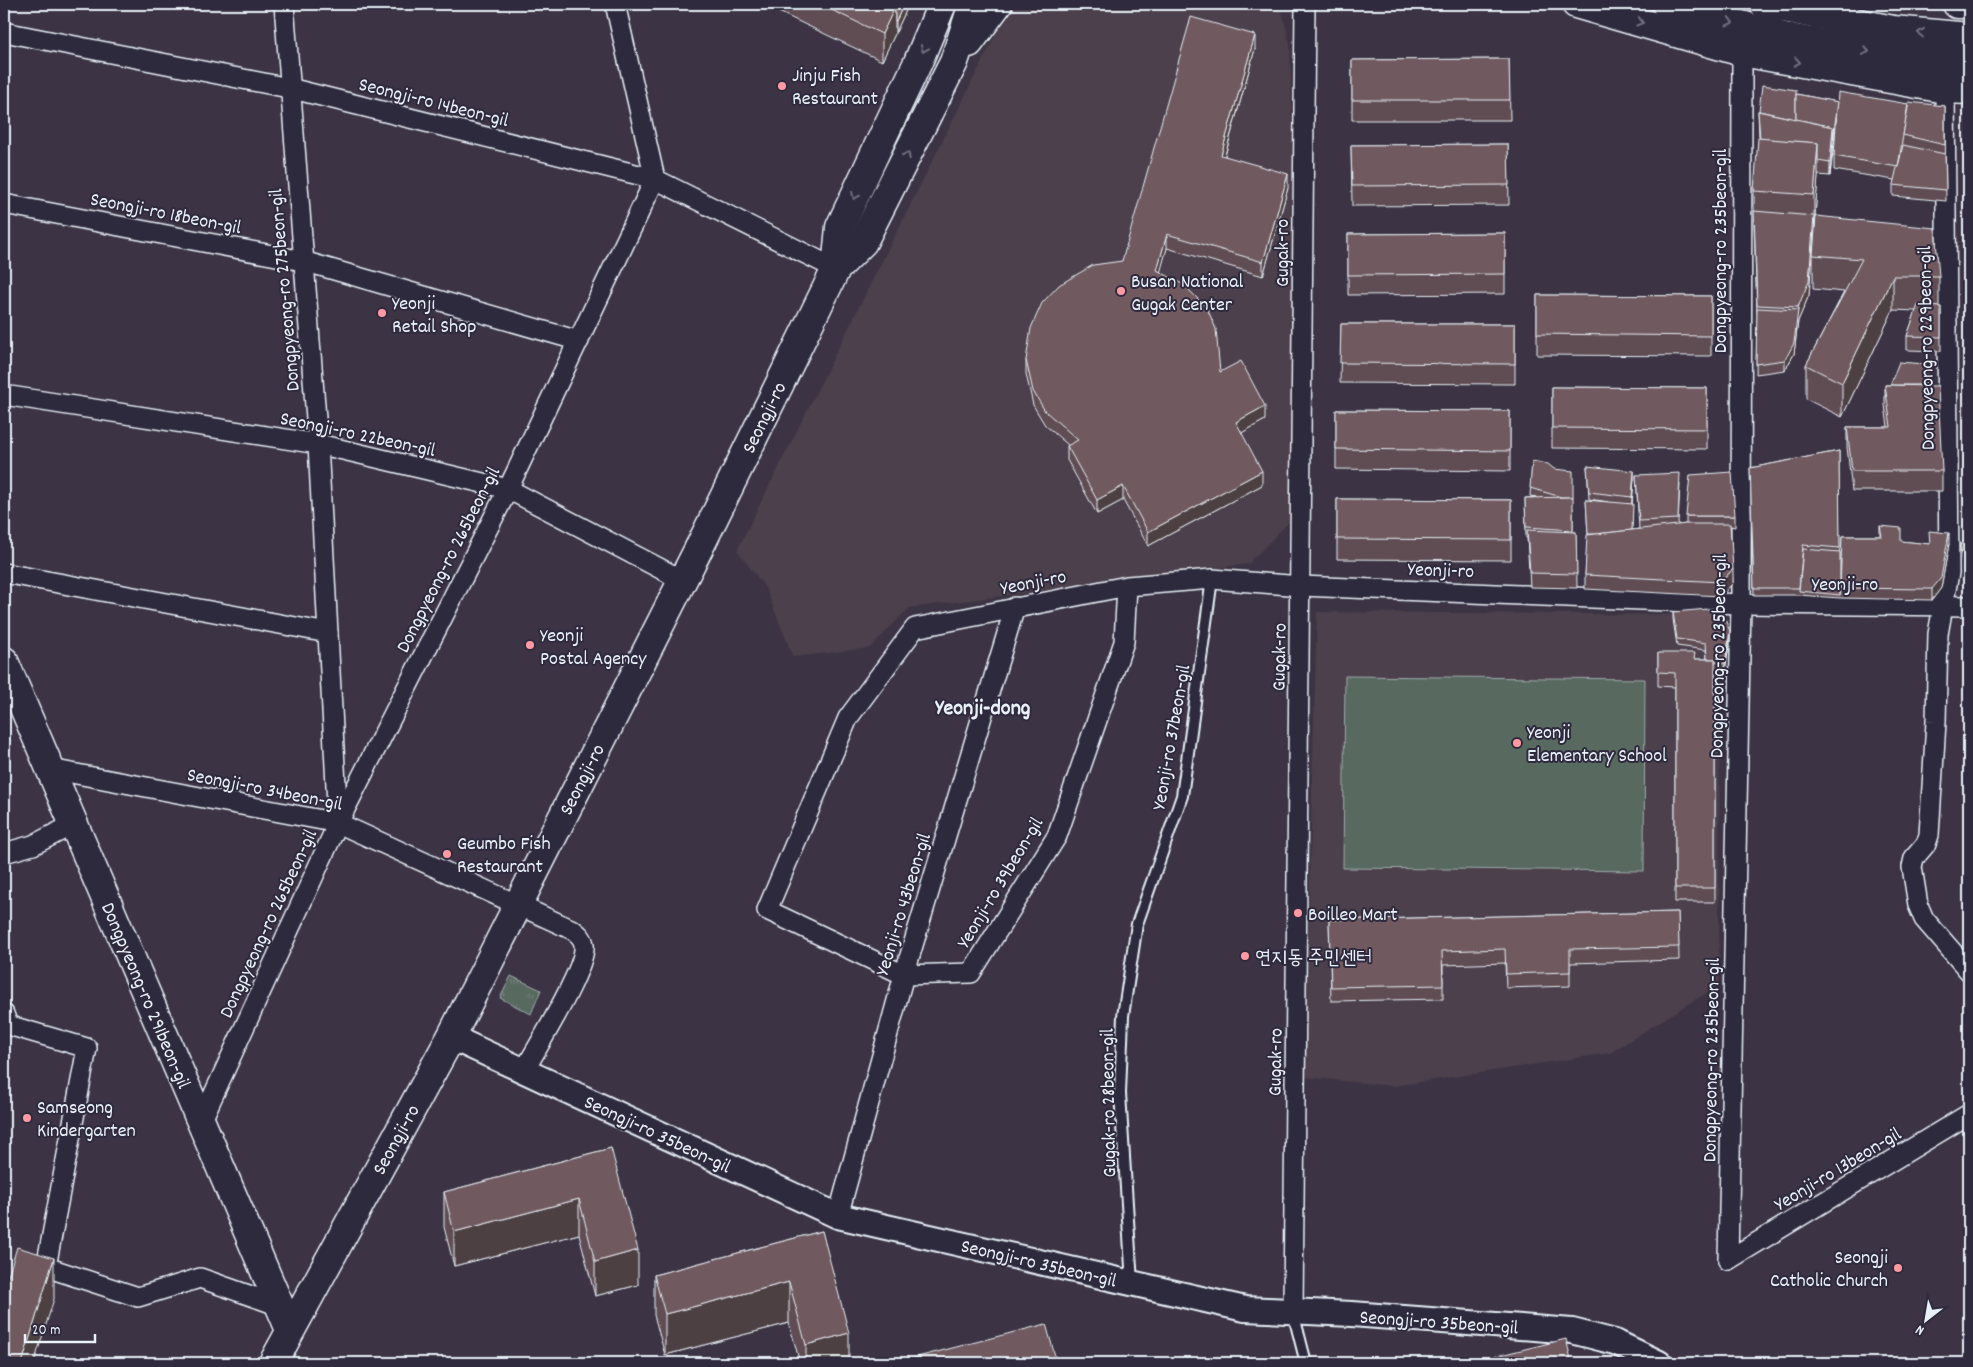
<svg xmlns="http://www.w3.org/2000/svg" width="1973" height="1367" font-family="Dekko,'Poor Story',sans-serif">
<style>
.built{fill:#4c3f4c}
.green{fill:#586961;stroke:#a0adac}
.park{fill:url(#park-tufts);stroke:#a0adac}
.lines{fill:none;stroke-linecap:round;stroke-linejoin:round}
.service-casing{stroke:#e8f1f8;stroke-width:14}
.minor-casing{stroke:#e8f1f8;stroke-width:22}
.tertiary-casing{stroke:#e8f1f8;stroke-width:28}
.secondary-casing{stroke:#e8f1f8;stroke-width:31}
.service{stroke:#2f2a3d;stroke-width:10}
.minor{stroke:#2f2a3d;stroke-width:19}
.tertiary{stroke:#2f2a3d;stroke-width:24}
.secondary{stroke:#2f2a3d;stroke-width:28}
.wall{fill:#604d52;stroke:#e8f1f8}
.shaded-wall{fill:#4e3f42;stroke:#e8f1f8}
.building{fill:#705a5f;stroke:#e8f1f8}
.oneway{stroke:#70707e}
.poi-dot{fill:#ff9aa2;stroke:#2f2a3d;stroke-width:2}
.labels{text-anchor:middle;stroke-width:4;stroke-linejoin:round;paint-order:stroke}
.poi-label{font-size:20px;fill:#e8f1f8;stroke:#2f2a3d;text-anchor:start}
.street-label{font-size:20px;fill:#e8f1f8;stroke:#2f2a3d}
.quarter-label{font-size:22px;font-weight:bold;fill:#e8f1f8;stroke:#2f2a3d}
</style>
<defs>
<pattern id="park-tufts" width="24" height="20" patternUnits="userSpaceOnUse" patternTransform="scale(1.25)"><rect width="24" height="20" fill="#586961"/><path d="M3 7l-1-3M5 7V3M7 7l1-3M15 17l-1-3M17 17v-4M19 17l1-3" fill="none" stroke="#707f78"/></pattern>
</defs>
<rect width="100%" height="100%" fill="#3c3444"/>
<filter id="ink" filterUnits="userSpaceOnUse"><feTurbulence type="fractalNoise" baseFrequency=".02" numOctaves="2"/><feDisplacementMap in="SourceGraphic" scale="10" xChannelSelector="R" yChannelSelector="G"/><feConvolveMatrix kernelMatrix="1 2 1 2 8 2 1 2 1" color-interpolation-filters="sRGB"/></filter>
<g filter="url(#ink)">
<!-- built -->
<g class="built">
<path d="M1015 4H1280L1290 44 1292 107 1293 518 1248 564 909 608 870 648 793 657 766 589 737 550 1009 8Z"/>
<path d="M1317 612 1720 615 1719 985 1610 1053 1394 1086 1304 1077Z"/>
</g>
<!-- green -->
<path class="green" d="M1345 676 1645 679 1644 871 1343 868Z"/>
<!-- park -->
<path class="park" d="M511 976 541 990 531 1014 500 998Z"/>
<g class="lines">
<!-- service casing -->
<g class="service-casing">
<g id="service">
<path d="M1132 1283 1120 1093 1123 1016 1137 924 1182 796 1212 579"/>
<path d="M1293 1312 1306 1363"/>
</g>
</g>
<!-- minor casing -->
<g class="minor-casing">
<g id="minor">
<path d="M284 4 318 444 338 823"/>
<path d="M4 32 289 88 655 179 836 269"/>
<path d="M1945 89 1949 573 1938 634 1936 722 1929 835 1926 844 1914 858 1912 867 1918 905 1924 919 1969 971"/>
<path d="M4 204 303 261 579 341"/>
<path d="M4 395 318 444 508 489 682 580"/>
<path d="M4 573 328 633"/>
<path d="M1127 586 1124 642 1057 836 971 973 904 975 767 910 848 718 915 628 1127 586 1212 579 1301 586 1741 604 1969 606"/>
<path d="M50 769 338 823 573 930C578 934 583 937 584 945 587 968 537 1047 524 1071"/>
<path d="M4 853 33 845 74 824"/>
<path d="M4 1014 8 1025 87 1048 46 1267 138 1297 200 1278 280 1306"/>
<path d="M201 1122 338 823 508 489 655 179 616 8 618 4"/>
<path d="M838 1216 904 975 1015 607"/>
<path d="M1728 1260 1741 604 1742 52"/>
<path d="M1728 1260 1969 1114"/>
<path d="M1293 1312 1305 4"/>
</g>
</g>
<!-- tertiary casing -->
<g class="tertiary-casing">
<path id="tertiary" d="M451 1037 838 1216 1245 1309 1352 1314 1572 1331 1615 1342 1659 1363"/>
</g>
<!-- secondary casing -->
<g class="secondary-casing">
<g id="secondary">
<path d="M1576 4 1742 52 1945 89 1969 90"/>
<path d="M1666 4 1784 37 1893 56 1969 64"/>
<path d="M1764 4 1893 30 1969 37"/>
<path d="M1957 4H1969"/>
<path d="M969 43 998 4"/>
<path d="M836 269 840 227 918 62 942 4"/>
<path d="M4 661 290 1330"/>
<path d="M273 1363 451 1037 703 540 836 269 863 242 954 62 973 4"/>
</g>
</g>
<!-- service -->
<use href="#service" class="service"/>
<!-- minor -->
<use href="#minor" class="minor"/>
<!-- tertiary -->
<use href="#tertiary" class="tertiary"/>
<!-- secondary -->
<use href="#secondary" class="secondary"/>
</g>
<!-- wall -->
<g class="wall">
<path d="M766 4H909L896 32 895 31V34L882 61 766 6Z"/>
<path d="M1255 49 1225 156 1288 188 1263 276 1167 248 1160 271 1220 372 1265 420 1241 433 1262 485 1148 546 1123 500 1097 514 1067 460V446L1068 445 1045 425 1033 405 1026 374V360L1122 261Z"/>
<path d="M1509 59 1510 120H1352V60Z"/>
<path d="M1796 94 1838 102 1908 104 1945 106 1946 201 1893 196V185L1894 180 1834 170V156L1837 118 1830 176 1818 175 1809 295 1798 321 1794 354 1785 370 1756 374 1757 315 1754 225V191L1759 138 1758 111Z"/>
<path d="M1508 144 1509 205 1352 206 1351 145Z"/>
<path d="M1816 216 1939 276V307H1941V351L1907 350V336L1916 311 1893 310 1842 417 1806 399V365L1844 292 1813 289V255Z"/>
<path d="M1505 233V294L1348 295V234Z"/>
<path d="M1537 295 1711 296V356L1537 355Z"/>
<path d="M1341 324H1515V384L1340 383Z"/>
<path d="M1969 354V470H1968V409Z"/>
<path d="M1926 371 1925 385 1942 471V491H1852L1847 447V427H1888L1885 405V385H1890Z"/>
<path d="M1552 387 1707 388V449L1552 448Z"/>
<path d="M1336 410 1510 411V471L1336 469Z"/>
<path d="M1839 451 1840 595 1842 536H1880V526L1901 541 1929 544H1949L1941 588 1932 600 1840 598 1799 595H1754L1750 468Z"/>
<path d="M1532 461 1573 508V532H1576L1577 588 1530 587 1527 538H1526L1525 498 1537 497 1530 496Z"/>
<path d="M1587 466 1634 478 1632 504V530L1639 529 1636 475 1680 484 1678 525 1686 524V516H1735V527L1730 526 1733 583 1721 596 1585 589V575L1588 535 1586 500 1609 502 1589 499Z"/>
<path d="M1967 480H1969V513L1967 514Z"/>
<path d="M1337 499 1511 500V560L1337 559Z"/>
<path d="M1969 514V542H1967V515Z"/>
<path d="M1960 544H1969V594L1960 548Z"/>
<path d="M1673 612 1730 638 1725 671 1715 669V902H1675V687L1658 686V653L1695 659H1707L1706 650 1677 646 1673 619Z"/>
<path d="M1678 912 1679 960 1570 963V986L1506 988 1505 963 1443 965V999L1331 1001 1329 920Z"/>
<path d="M611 1148 638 1285 595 1296 579 1234 454 1266 444 1227V1192Z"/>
<path d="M822 1231 849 1363H800L789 1323 665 1355 654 1315V1275Z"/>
</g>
<!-- shaded-wall -->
<g class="shaded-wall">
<path d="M904 4H909L896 32V21Z"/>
<path d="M895 7V34L882 61V34Z"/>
<path d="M1255 35V49L1221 169V155Z"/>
<path d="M1838 106 1833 141 1830 176V163L1833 127Z"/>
<path d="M1818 143V177L1809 295 1798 321 1794 354 1785 370V360L1798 310 1814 216V195Z"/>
<path d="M1288 174V188L1263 276V262Z"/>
<path d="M1167 234V248L1157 284V270Z"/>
<path d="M1893 276V310L1842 417V383Z"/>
<path d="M1265 406V420L1236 436V422Z"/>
<path d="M1262 471V485L1148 546V532Z"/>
<path d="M1634 471V478L1632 505V497Z"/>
<path d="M1123 486V500L1097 514V500Z"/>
<path d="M1949 533V544L1941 588 1932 600V589Z"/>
<path d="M1733 569V583L1721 596V582Z"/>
<path d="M1730 631V638L1725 671V664Z"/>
<path d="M579 1199V1234L454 1266V1232Z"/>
<path d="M638 1250V1285L595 1296V1262Z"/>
<path d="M54 1258V1299L34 1363H22Z"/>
<path d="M789 1282V1323L665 1355V1314Z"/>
<path d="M849 1333V1363H806V1345Z"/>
</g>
<!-- building -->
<g class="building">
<path d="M819 4H889L895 7 882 34Z"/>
<path d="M889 4H904L896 21H895V7Z"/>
<path d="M1191 17 1255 35 1221 155 1288 174 1263 262 1167 234 1157 270 1184 285 1207 308 1216 329 1220 372 1241 361 1265 406 1236 422 1262 471 1148 532 1123 486 1097 500 1067 446 1078 440 1045 411 1033 391 1026 360 1031 328 1042 303 1059 285 1093 265 1122 261Z"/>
<path d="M1509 59 1510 100H1352V60Z"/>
<path d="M1762 85 1796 90V119L1759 111Z"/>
<path d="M1838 92 1908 104 1898 167 1834 156Z"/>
<path d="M1796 94 1838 102 1833 138V127L1796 119Z"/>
<path d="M1909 102 1945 106V145L1903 135Z"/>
<path d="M1758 111 1833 127 1830 163 1818 161V143L1760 139Z"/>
<path d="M1758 138 1818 143 1814 195 1754 191Z"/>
<path d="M1508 144 1509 185 1352 186 1351 145Z"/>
<path d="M1903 145 1945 154 1946 190 1893 185 1897 167H1898Z"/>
<path d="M1754 211 1814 216 1809 281 1798 307 1757 305Z"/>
<path d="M1816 216 1935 228 1939 276H1893L1842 383 1806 365 1862 259 1813 255Z"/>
<path d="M1505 233V274L1348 275V234Z"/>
<path d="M1537 295 1711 296V336L1537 334Z"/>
<path d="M1918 305 1941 307V337L1907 336Z"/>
<path d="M1757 308 1798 310 1794 343 1785 360 1756 364Z"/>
<path d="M1341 324H1515V364L1340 363Z"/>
<path d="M1969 354V398H1968Z"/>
<path d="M1899 362 1926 364 1924 385H1890Z"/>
<path d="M1885 385 1938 386 1942 471H1852L1847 427H1891Z"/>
<path d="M1552 387 1707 388V429L1552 428Z"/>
<rect x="1968" y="398" width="1" height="62"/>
<path d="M1336 410 1510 411V451L1336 449Z"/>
<path d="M1839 451 1840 548 1803 545 1799 588H1754L1750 468Z"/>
<path d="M1532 461 1548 464 1554 469 1573 471V497H1561L1530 488Z"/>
<path d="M1587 466 1634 471 1632 497 1589 492Z"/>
<path d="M1732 472 1735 516H1686L1690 475Z"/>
<path d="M1680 473 1678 519 1639 521 1636 475Z"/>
<rect x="1967" y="480" width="2" height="26"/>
<path d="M1573 497V530L1526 527 1525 498Z"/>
<path d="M1337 499 1511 500V540L1337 539Z"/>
<path d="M1586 500 1633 504 1632 530 1596 534H1588Z"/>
<path d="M1969 514V538H1967V515Z"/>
<path d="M1686 524H1730L1733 569 1721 582 1585 575 1587 535Z"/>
<path d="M1880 526 1901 528V541L1930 544 1929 531 1949 533 1941 578 1932 589 1840 588 1842 536H1882Z"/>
<path d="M1527 530 1576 532 1577 574 1530 573Z"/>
<path d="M1960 544H1969V590Z"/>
<path d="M1803 549 1840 552V595L1799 591Z"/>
<path d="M1720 608 1730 631 1725 664 1715 662V659H1707L1706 643 1677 639 1673 612Z"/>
<path d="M1658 653H1695L1694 659H1715V888H1675V673L1658 672Z"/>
<path d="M1678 912 1679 947 1570 949V972L1506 974 1505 949 1442 951 1443 985 1331 987 1329 920Z"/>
<path d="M611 1148 638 1250 595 1262 579 1199 454 1232 444 1192Z"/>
<path d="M822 1231 849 1333 806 1345 789 1282 665 1314 654 1275Z"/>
<path d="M17 1247 54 1258 22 1363H4V1290Z"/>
<path d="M1046 1324 1057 1363H894Z"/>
<path d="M1566 1339 1572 1363H1468Z"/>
</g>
<!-- one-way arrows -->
<defs><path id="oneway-chevron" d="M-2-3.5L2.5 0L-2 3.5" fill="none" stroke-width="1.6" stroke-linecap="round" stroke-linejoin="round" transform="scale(1.25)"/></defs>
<g class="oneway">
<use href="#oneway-chevron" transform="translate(1640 22) rotate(16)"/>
<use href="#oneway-chevron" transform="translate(1730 22) rotate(16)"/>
<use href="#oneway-chevron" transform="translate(1921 33) rotate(-174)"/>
<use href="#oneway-chevron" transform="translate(924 49) rotate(112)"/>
<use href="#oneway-chevron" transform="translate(1866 51) rotate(10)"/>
<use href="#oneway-chevron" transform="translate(1797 62) rotate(10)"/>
<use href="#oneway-chevron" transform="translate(907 155) rotate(-63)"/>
<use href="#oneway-chevron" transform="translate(855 196) rotate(115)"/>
</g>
</g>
<!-- markers -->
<g class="poi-dot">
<circle cx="782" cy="86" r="5"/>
<circle cx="1121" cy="291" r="5"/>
<circle cx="382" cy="313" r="5"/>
<circle cx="530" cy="645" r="5"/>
<circle cx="1517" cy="743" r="5"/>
<circle cx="447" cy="854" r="5"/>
<circle cx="1298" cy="913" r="5"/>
<circle cx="1245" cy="956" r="5"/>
<circle cx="27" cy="1118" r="5"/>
<circle cx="1898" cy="1268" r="5"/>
</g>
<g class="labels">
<!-- poi labels -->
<g class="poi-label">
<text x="792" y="81">Jinju Fish<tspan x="792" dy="23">Restaurant</tspan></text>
<text x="1131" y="287">Busan National<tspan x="1131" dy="23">Gugak Center</tspan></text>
<text x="392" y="309">Yeonji<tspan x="392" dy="23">Retail Shop</tspan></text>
<text x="540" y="641">Yeonji<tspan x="540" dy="23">Postal Agency</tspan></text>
<text x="1527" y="738">Yeonji<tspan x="1527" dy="23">Elementary School</tspan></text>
<text x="457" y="849">Geumbo Fish<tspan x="457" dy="23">Restaurant</tspan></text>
<text x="1308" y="920">Boilleo Mart</text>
<text x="1255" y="963">연지동 주민센터</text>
<text x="37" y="1113">Samseong<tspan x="37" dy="23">Kindergarten</tspan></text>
<text x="1888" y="1263" text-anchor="end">Seongji<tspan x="1888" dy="23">Catholic Church</tspan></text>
</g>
<!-- street labels -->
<g class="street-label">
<text transform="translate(434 101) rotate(14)" y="7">Seongji-ro 14beon-gil</text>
<text transform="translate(166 212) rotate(11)" y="7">Seongji-ro 18beon-gil</text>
<text transform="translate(1719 251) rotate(-90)" y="7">Dongpyeong-ro 235beon-gil</text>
<text transform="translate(1281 253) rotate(-90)" y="7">Gugak-ro</text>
<text transform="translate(283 290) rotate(-95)" y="7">Dongpyeong-ro 275beon-gil</text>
<text transform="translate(1925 348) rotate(-91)" y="7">Dongpyeong-ro 229beon-gil</text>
<text transform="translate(763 417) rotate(-64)" y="7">Seongji-ro</text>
<text transform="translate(358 433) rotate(12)" y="7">Seongji-ro 22beon-gil</text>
<text transform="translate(447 559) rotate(-63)" y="7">Dongpyeong-ro 265beon-gil</text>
<text transform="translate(1441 569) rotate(2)" y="7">Yeonji-ro</text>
<text transform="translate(1033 581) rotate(-11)" y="7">Yeonji-ro</text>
<text x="1845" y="590">Yeonji-ro</text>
<text transform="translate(1717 656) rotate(-89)" y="7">Dongpyeong-ro 235beon-gil</text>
<text transform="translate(1278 657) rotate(-89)" y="7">Gugak-ro</text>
<text transform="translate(1170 737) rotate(-80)" y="7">Yeonji-ro 37beon-gil</text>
<text transform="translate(581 779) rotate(-63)" y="7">Seongji-ro</text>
<text transform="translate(265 788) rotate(11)" y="7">Seongji-ro 34beon-gil</text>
<text transform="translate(999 882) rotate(-59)" y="7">Yeonji-ro 39beon-gil</text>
<text transform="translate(902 904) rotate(-73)" y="7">Yeonji-ro 43beon-gil</text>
<text transform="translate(267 923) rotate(-65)" y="7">Dongpyeong-ro 265beon-gil</text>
<text transform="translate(147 995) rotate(67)" y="7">Dongpyeong-ro 291beon-gil</text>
<text transform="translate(1710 1060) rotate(-89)" y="7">Dongpyeong-ro 235beon-gil</text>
<text transform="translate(1274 1062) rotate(-89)" y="7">Gugak-ro</text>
<text transform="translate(1107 1103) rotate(-91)" y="7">Gugak-ro 28beon-gil</text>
<text transform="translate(658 1133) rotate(25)" y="7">Seongji-ro 35beon-gil</text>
<text transform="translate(395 1139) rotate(-61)" y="7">Seongji-ro</text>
<text transform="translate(1837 1168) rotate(-31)" y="7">Yeonji-ro 13beon-gil</text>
<text transform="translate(1039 1262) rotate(13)" y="7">Seongji-ro 35beon-gil</text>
<text transform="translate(1439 1321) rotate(4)" y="7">Seongji-ro 35beon-gil</text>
</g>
<!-- quarter labels -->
<g class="quarter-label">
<text x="983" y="714">Yeonji-dong</text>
</g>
</g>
<!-- margin -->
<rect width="1973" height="1367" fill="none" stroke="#2f2a3d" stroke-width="20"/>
<rect x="10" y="10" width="1953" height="1347" fill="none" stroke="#e8f1f8" stroke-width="2" filter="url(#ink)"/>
<!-- north arrow -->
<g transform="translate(1926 1320) rotate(211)" stroke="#2f2a3d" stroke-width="4" paint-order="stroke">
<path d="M0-4L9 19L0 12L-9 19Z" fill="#e8f1f8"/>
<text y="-8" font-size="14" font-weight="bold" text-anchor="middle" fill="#e8f1f8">N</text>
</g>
<!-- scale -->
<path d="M25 1334v8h70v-8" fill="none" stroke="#e8f1f8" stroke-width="2.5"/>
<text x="32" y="1334" font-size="15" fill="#e8f1f8" stroke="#2f2a3d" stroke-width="4" paint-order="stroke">20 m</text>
</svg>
